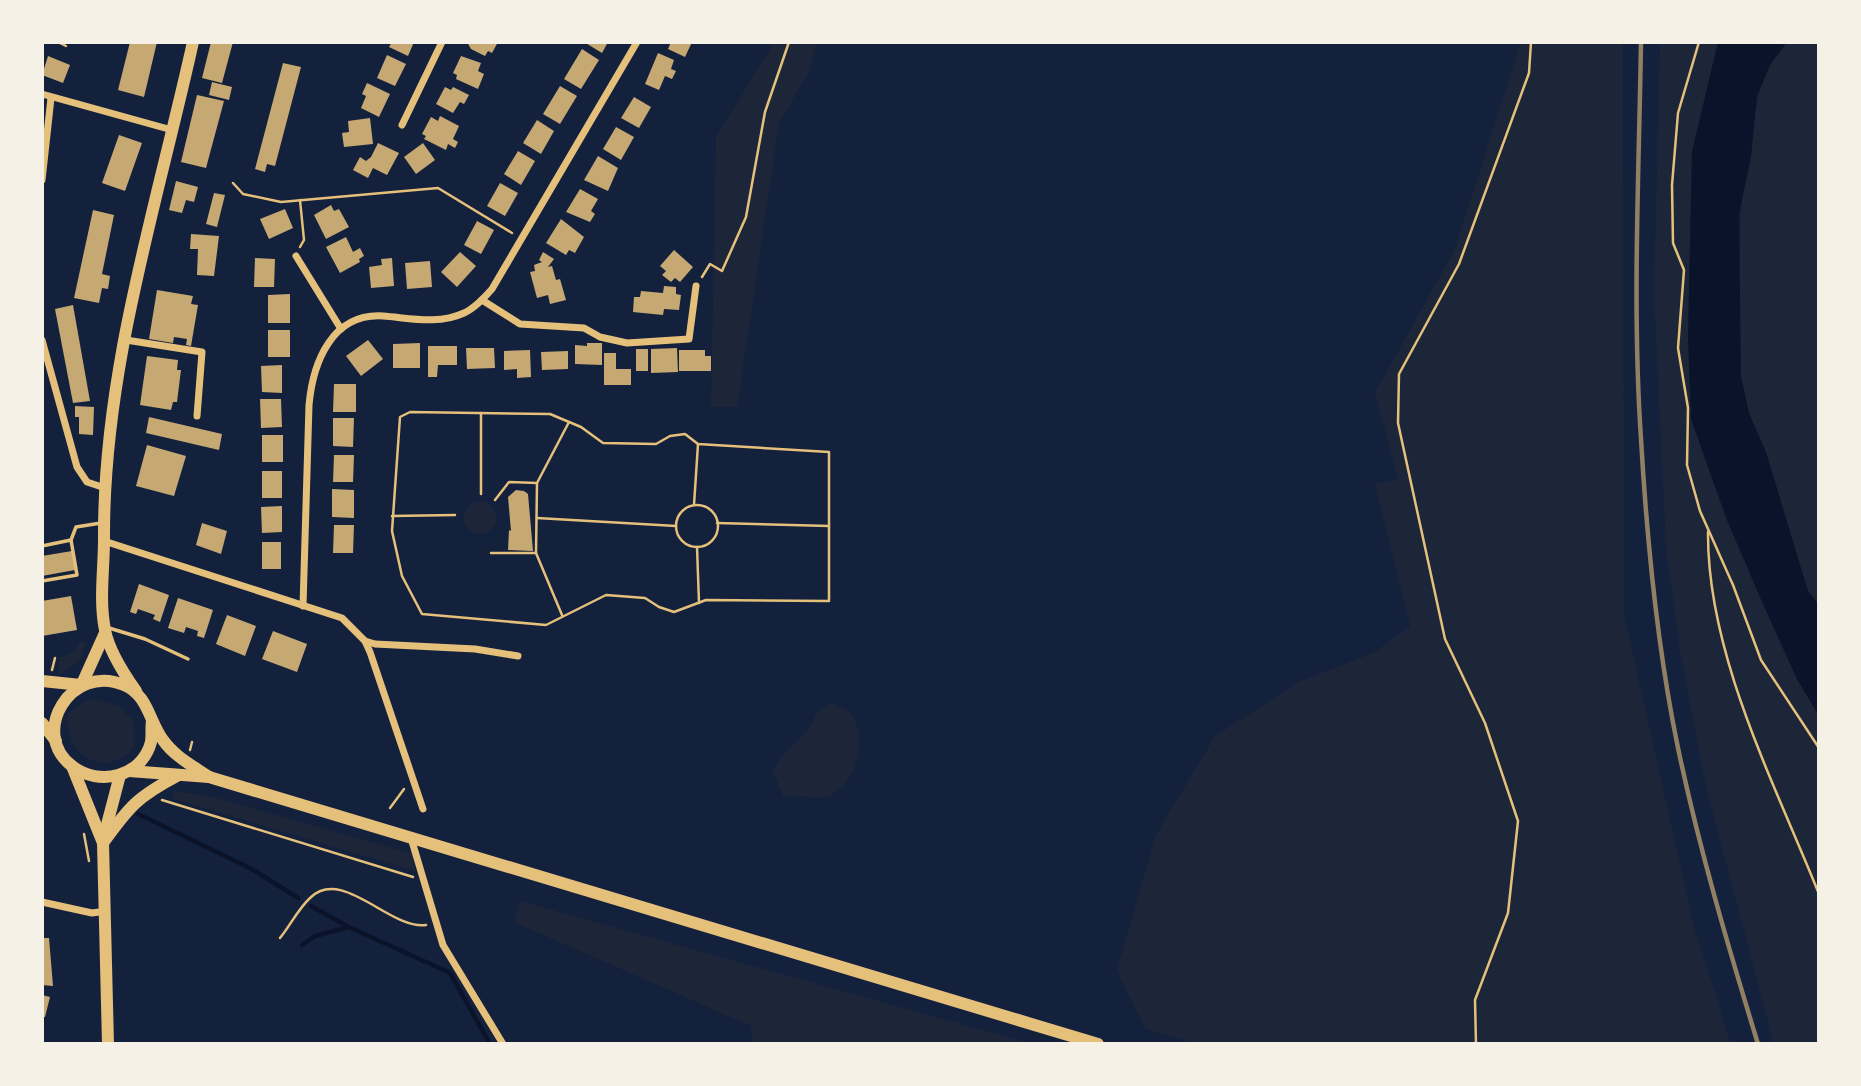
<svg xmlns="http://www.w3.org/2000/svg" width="1861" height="1086" font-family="Bitter,serif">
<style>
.green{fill:#1d2539}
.water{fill:#0b132b}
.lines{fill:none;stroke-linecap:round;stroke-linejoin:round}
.stream{stroke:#0b132b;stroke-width:4.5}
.building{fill:#c6a872}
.path{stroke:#e5c07b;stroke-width:2.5}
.service{stroke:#e5c07b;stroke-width:3.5}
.minor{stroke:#e5c07b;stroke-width:7}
.primary{stroke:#e5c07b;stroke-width:12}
.trunk{stroke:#e5c07b;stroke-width:12}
.rail{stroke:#918062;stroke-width:4.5}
</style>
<rect width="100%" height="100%" fill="#14213d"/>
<!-- green -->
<g class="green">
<path d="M774 42H817L809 71 779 123 737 407H711L716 137Z"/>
<path d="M1521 42H1623L1624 615 1694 927 1731 1044H1199L1145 1029 1117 970 1156 835 1215 736 1299 682 1373 653 1410 626 1375 484 1398 479 1375 393 1455 249Z"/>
<path d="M1660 42H1718L1692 152 1688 336 1691 419 1727 520 1763 604 1797 679 1819 716V1044H1774L1706 787 1680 650 1666 547 1654 293Z"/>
<path d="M1774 42H1819V612L1783 539 1741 428 1739 272 1744 150Z"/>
<circle cx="480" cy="518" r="16"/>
<path d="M81 641 86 644 80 661 58 676 59 658 73 652Z"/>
<path d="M95 699 119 706 134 722V747C106 782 61 753 68 713L84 702Z"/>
<path d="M832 703C838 706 847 709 851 714 868 735 858 777 836 792 818 804 800 791 784 798L770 763 775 769 781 758 809 729 817 712Z"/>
<path d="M172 791 209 796 413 854 415 871 174 799Z"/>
<path d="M520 901 1032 1044H753L751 1026 514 922Z"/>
</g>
<!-- water -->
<path class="water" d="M1718 42H1787L1770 65 1757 96 1751 157 1739 214 1741 376 1749 413 1766 452 1808 591 1819 605V716L1797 679 1763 604 1727 520 1691 419 1688 336 1692 152Z"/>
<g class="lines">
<!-- stream -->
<g class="stream">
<path d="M138 814 250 868 298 898"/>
<path d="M311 906 347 926"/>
<path d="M302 945 315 936 349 927 450 973 490 1044"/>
</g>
</g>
<!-- building -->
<g class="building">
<path d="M130 42H157L144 97 118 90Z"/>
<path d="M211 42H233L222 83 202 78Z"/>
<path d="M392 42H414L408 56 389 47Z"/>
<path d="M467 42H498L492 53 488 51 485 56 471 49Z"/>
<path d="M584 42H608L602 53Z"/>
<path d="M671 42H692L685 57 668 49Z"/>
<path d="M582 49 599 60 581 89 564 79Z"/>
<path d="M658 53 674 60 671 69 676 71 672 79 665 76 659 90 645 84Z"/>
<path d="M387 55 406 64 395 86 377 78Z"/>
<path d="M48 56 70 65 63 83 42 75Z"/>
<path d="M461 56 481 63 478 71 484 74 478 89 456 79 457 75 453 73Z"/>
<path d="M283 63 301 67 275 166 267 164 265 172 255 169Z"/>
<path d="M212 82 232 87 229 100 209 95Z"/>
<path d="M367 83 390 94 379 117 361 108 366 96 362 94Z"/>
<path d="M560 86 577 96 560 124 543 114Z"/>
<path d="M445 87 451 90 453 87 469 95 464 104 460 102 453 113 436 104Z"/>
<path d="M197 95 224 101 206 168 181 162Z"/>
<path d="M634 97 651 107 639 128 621 118Z"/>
<path d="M440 116 459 126 453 139 458 142 455 148 448 144 446 150 424 139 426 136 422 134 431 117 438 121Z"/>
<path d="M370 118 373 144 344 147 342 133 349 132 348 121Z"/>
<path d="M537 120 554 131 541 154 523 143Z"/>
<path d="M616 127 634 137 621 160 603 149Z"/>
<path d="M119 135 142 143 125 191 102 183Z"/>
<path d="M378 143 399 153 387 175 373 168 368 178 353 170 360 157 366 161 371 157Z"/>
<path d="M423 143 435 160 416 174 404 157Z"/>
<path d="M518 151 535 161 521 185 504 174Z"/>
<path d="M598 156 618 168 608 191 584 180Z"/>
<path d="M176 181 198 187 194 202 186 200 182 213 169 210Z"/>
<path d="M500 183 518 193 505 216 487 206Z"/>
<path d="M580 189 598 199 591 211 595 214 590 222 566 212Z"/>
<path d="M214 193 225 195 217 227 206 224Z"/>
<path d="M331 205 334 211 339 209 349 227 326 239 314 215Z"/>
<path d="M285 209 293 228 269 239 260 219Z"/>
<path d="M93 210 114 215 102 274 110 276 108 289 102 288 99 303 74 298Z"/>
<path d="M561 219 584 237 575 253 569 250 566 255 546 243Z"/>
<path d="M477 221 494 230 481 254 464 245Z"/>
<path d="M191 234 219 236 214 276 197 275 198 249H190Z"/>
<path d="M346 237 353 252 360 248 364 256 359 259 360 262 340 273 326 247Z"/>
<path d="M674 250 693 267 680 282 675 278 671 282 662 275 666 271 660 266Z"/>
<path d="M460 252 476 266 457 287 441 272Z"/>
<path d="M543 252 554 259 548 267 552 266 556 280 560 279 566 300 550 304 548 295 537 298 530 272 535 271 534 265 542 262 539 260Z"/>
<path d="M255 258 275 259 274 287H254Z"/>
<path d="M392 258 394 286 371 288 369 267 382 265 381 259Z"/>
<path d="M430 261 432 287 407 289 405 263Z"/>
<path d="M664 286 676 287V294L681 295 679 310 664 309 663 315 633 312 634 297H640L641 291 663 293Z"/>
<path d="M157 290 193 296 191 304 198 305 191 346 186 345 187 339 174 337 173 343 149 339Z"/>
<path d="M290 294V323H268V295Z"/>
<path d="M73 305 90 401 73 403 55 309Z"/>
<rect x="268" y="330" width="22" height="27"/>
<path d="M368 340 383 359 361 376 346 356Z"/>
<path d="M420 343V368H393V344Z"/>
<path d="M587 343H602V365L575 364V345L587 346Z"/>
<path d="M428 346H457V365H438L437 377H428Z"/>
<path d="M466 348H494L495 368 467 369Z"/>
<path d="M677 348 678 372 651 373V349Z"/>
<rect x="636" y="349" width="12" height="22"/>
<path d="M530 350 531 377 517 378V369L504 370V351Z"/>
<path d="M679 350H705V356H711V371H679Z"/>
<path d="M568 351V369L542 370 541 352Z"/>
<path d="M604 353H616V369H631V385H604Z"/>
<path d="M147 356 178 360 177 370H181L177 402H173L171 410 140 405Z"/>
<path d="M282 365V393L262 392 261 366Z"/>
<path d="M334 384H356V412H333Z"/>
<path d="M260 399H281L282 427 261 428Z"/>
<path d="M75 406 94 407 93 435 79 434V417H75Z"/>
<path d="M149 417 222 434 219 450 146 433Z"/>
<path d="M333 418H354L353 447 333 446Z"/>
<rect x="262" y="435" width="21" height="27"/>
<path d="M147 445 186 456 174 496 136 486Z"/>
<path d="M334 455H354L353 482H333Z"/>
<rect x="262" y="471" width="20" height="27"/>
<path d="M332 489 354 490V518L332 517Z"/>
<path d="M516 490 524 491 528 494 533 551 508 550 509 530 511 531 508 497Z"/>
<path d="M282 506V532L262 533 261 507Z"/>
<path d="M202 523 227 531 221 554 196 545Z"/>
<path d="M334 525H354L353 553H333Z"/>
<rect x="262" y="542" width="19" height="27"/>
<path d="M72 551 75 570 42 576V556Z"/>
<path d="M139 584 169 595 160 622 153 619 155 615 138 609 136 614 130 612Z"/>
<path d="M71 596 77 630 42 636V601Z"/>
<path d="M178 598 213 610 204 638 197 636 198 631 186 627 184 633 168 628Z"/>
<path d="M227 615 256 626 245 656 216 644Z"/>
<path d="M273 631 307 644 297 672 262 659Z"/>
<path d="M42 938H49L53 986 42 985Z"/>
<path d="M42 995 50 997 45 1017H42Z"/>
</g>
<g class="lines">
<!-- path -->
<g class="path">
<path d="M58 42 66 46"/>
<path d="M1699 42 1678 113 1672 185 1673 243 1684 270 1678 348 1688 408 1687 465 1700 511 1733 585 1761 660 1819 748"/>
<path d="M233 183 243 194 281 202 438 188 512 233"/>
<path d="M300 200 304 240 300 247"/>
<path d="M702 277 710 264 722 271 746 217 765 112 789 42"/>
<path d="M410 412 550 414 581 427 603 443 656 444 670 436 685 434 698 444 829 452V601L706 600 674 612 659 607 645 598 606 595 546 625 422 614 402 576 392 531 400 417Z"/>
<path d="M481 413V494"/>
<path d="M495 500 509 482 537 483"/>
<path d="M694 505 698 444"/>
<circle cx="697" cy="526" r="21"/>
<path d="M392 516 455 515"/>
<path d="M537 518 676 526"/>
<path d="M717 523 829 526"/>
<path d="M1708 532C1707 654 1774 782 1819 894"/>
<path d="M697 547 699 603"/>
<path d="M491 553H536"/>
<path d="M562 615 536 553 537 483 569 422"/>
<path d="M52 670 55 658"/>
<path d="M190 750 192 742"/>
<path d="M162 800 413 877"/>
<path d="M390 808 404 789"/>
<path d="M84 834 89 861"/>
<path d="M280 938C290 926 298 909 310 898 342 866 390 930 426 925"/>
<path d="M1476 1044 1475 1000 1508 913 1518 821 1485 723 1445 639 1398 423 1399 374 1459 264 1529 73 1531 42"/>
</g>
<!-- service -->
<g class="service">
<path d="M42 546 71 540"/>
<path d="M42 581 77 575 71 540 76 527 101 523"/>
<path d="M109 628 145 639 188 659"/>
</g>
<!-- minor -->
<g class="minor">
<path d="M42 94 172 130"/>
<path d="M402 125 442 42"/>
<path d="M42 180 51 98"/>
<path d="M296 256 341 329"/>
<path d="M482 300 520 324 584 328 600 337 627 343 689 339 696 286"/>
<path d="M42 340 77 467 87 482 105 488"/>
<path d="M126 340 202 352 197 416"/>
<path d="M104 541 342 618 365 641 370 652 423 809"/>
<path d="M303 606 309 405C313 362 332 313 383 316 410 318 438 325 464 313 475 308 484 298 492 289L637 42"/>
<path d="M365 641 375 644 475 649 518 656"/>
<path d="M411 838 443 945 503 1044"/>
<path d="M42 902 92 913 106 911"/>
</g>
<!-- primary -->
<g class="primary">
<path d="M82 684 105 633"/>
<path d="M136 691C124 674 109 651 105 630 99 600 104 570 104 539 103 370 157 205 193 42"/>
<path d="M72 766 103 843 108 1044"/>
<path d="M104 836 120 775"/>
<path d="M103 843C129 807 137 797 177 776"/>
</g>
<!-- trunk -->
<g class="trunk">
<path d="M42 681 81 685"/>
<path d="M152 721C151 727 152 736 151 742 142 777 99 787 72 766 29 733 71 663 124 685 148 695 149 721 163 740 174 756 193 766 209 777"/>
<path d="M42 723 56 741"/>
<path d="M129 771 209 777 1098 1044"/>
</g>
<!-- rail -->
<path class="rail" d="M1641 42C1639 174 1632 307 1641 439 1647 542 1657 647 1678 748 1699 848 1728 946 1758 1044"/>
</g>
<!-- border -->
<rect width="1861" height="1086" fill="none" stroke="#f6f1e7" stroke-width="88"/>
</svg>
